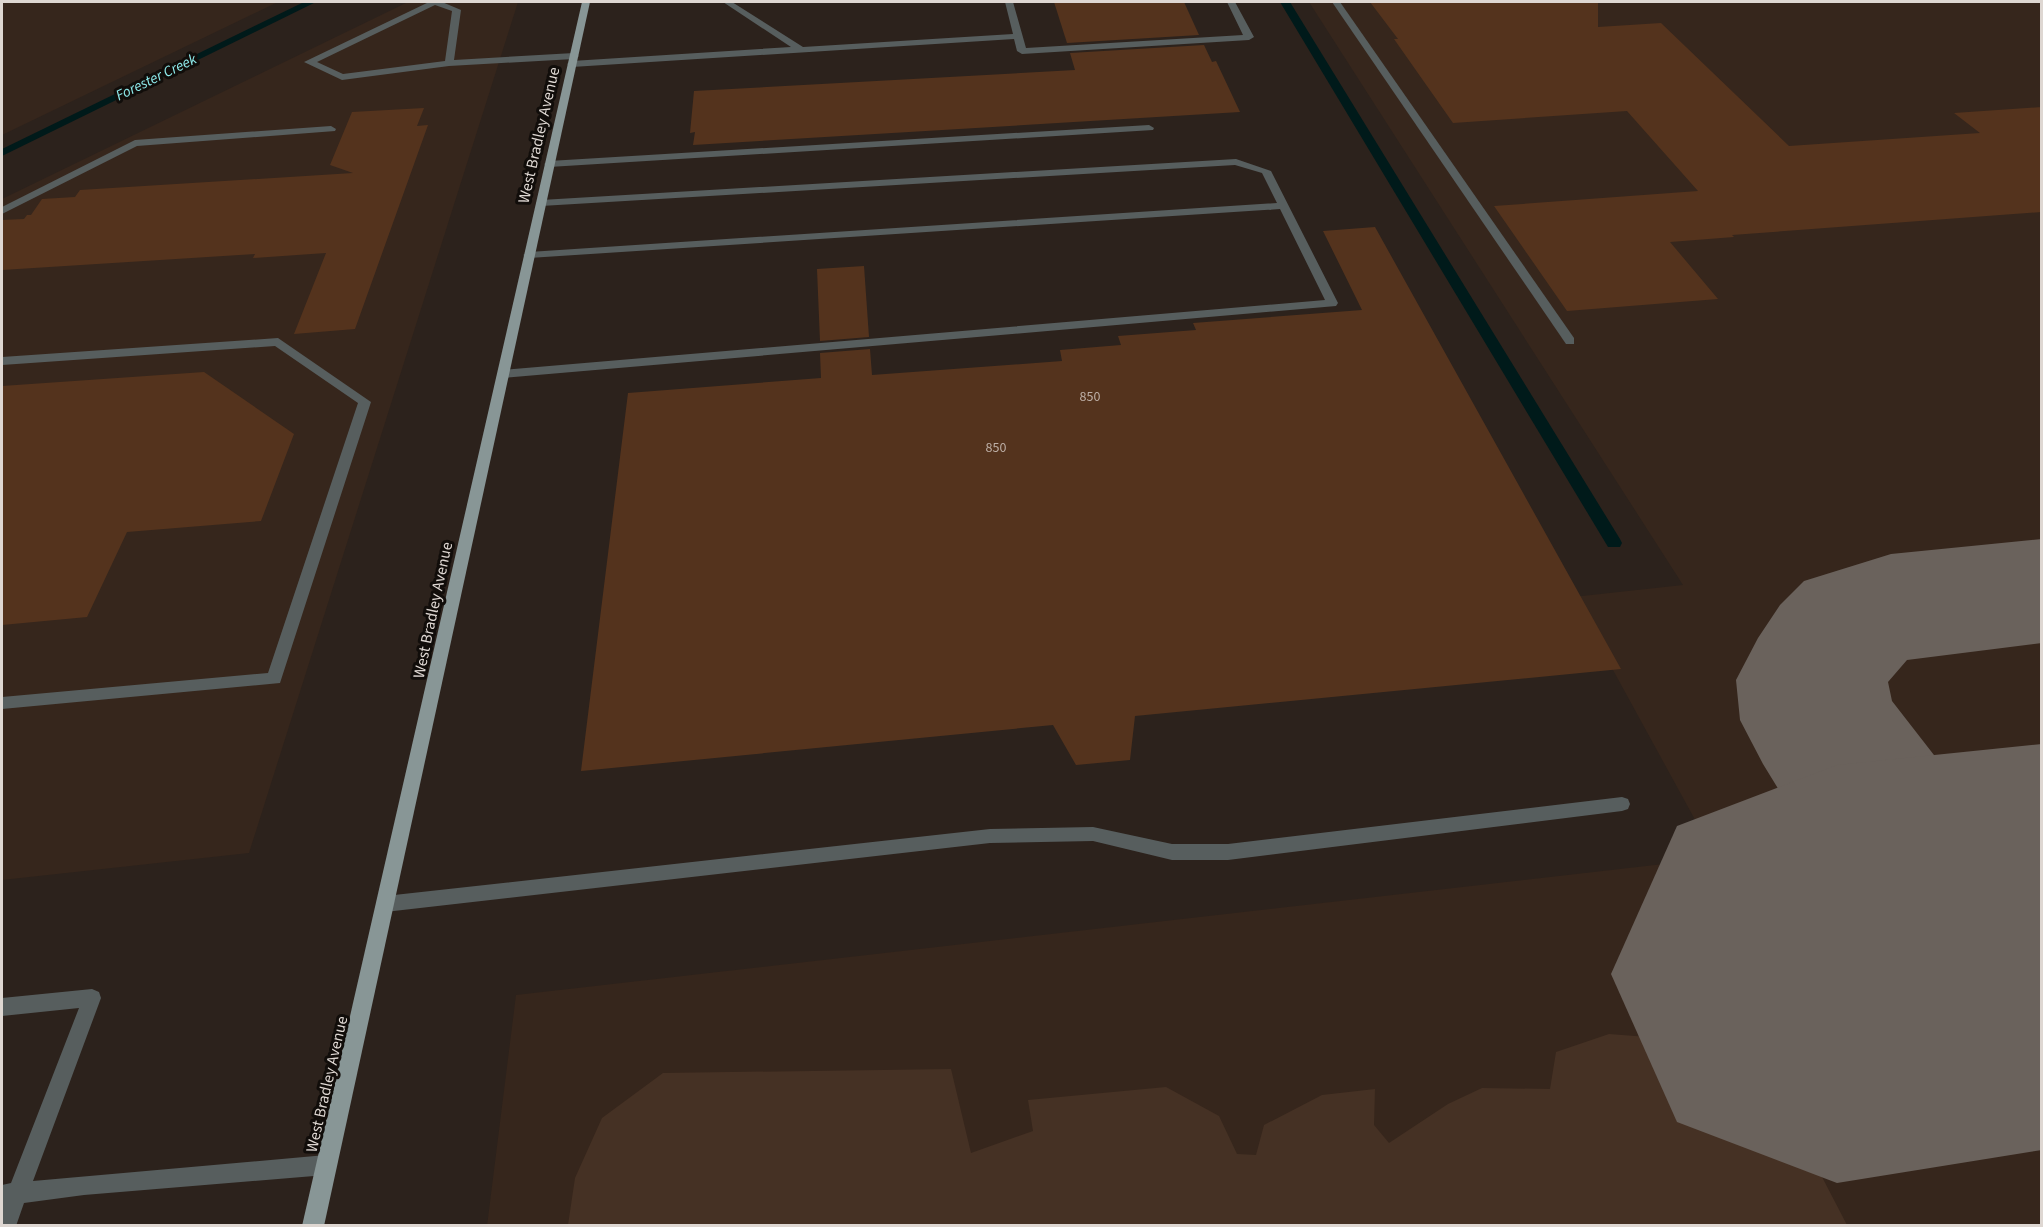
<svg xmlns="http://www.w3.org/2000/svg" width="2043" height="1227" font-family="'Source Sans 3',sans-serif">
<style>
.built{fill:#36261c}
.green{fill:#453124}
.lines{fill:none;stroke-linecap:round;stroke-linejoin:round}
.stream{fill:#001a1a;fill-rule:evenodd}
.taxiway{fill:#6a625c;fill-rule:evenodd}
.runway{fill:#6a625c;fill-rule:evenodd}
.building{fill:#54331d}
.minor{fill:#575e5e;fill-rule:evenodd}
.major{fill:#889696;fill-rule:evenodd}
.labels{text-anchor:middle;stroke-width:6;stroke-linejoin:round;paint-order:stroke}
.number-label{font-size:14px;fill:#bcaea5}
.far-water-label{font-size:15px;font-style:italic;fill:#8feced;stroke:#110d0a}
.street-label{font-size:16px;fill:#ded7d2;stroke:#110d0a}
</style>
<rect width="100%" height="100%" fill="#2c221c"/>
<!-- built -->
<g class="built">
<path d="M2 2H278L2 135Z"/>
<path d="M408 2H518L249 853 2 880V199Z"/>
<path d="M1309 2H2041V1225L487 1226 516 995 1716 858 1573 597 1683 585Z"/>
</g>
<!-- green -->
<path class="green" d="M1747 1033 1847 1225H568L575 1178 602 1118 663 1073 951 1069 971 1153 1033 1131 1028 1100 1166 1087 1219 1116 1237 1154 1256 1155 1264 1125 1322 1095 1375 1089 1374 1125 1389 1143 1448 1104 1482 1088 1550 1089 1556 1052 1609 1034 1713 1042Z"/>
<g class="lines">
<!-- stream -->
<g class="stream">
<path d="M304 2H316L2 156V149Z"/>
<path d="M1280 2H1290L1620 539 1622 543 1620 547H1608Z"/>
</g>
<!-- taxiway -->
<path class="taxiway" d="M2042 539V643L1907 660 1888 682 1892 701 2042 894V1135L1975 1109 1763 764 1740 720 1736 680 1758 638 1780 605 1804 581 1891 554Z"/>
<!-- runway -->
<path class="runway" d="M2042 744V1150L1837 1183 1677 1122 1611 974 1677 826 1837 765Z"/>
</g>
<!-- building -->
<g class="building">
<path d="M1054 2H1184L1199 35 1067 43Z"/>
<path d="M1370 2H1598V27L1661 23 1789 146 1980 133 1954 113 2042 107V212L1732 235 1734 237 1670 242 1718 299 1567 311 1494 206 1698 191 1627 111 1453 123 1394 39H1398Z"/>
<path d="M1204 45 1212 62 1216 61 1240 112 693 145 695 132 690 133 694 91 1075 70 1070 53Z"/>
<path d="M424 108 417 126 428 125 355 329 294 334 326 253 253 258 255 254 2 270V220L24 219 27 215H31L42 199 75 197 80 190 353 173 330 165 352 112Z"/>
<path d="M1375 227 1621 669 1135 716 1130 760 1076 765 1053 725 581 771 628 393 821 378 820 353 870 349 872 375 1062 361 1060 350 1121 345 1118 336 1196 330 1193 323 1362 310 1323 231Z"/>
<path d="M864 266 869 337 820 341 817 269Z"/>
<path d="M204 372 294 434 261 521 127 532 87 617 2 625V386Z"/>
</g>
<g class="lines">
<!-- minor -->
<g class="minor">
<path d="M429 2H442L461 10 454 60 574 53 579 56 574 59 449 66 342 80 304 62ZM435 5 452 11 445 61 343 74 317 62Z"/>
<path d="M723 2H732L803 47 1013 34 1005 2H1013L1026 48 1243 35 1227 2H1235L1254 37 1249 40 1022 54 1017 51 1014 39 572 67 567 64 572 61 791 47Z"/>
<path d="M1332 2H1340L1574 338V344H1566Z"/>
<path d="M1149 125 1154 128 1153 130 549 167 544 164 549 161Z"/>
<path d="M331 126 336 129 335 131 137 146 2 214V207L135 140Z"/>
<path d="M1236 159 1271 171 1338 303 1336 306 503 378 497 374 503 370 1325 300 1280 209 529 258 523 255 529 252 1277 203 1262 173 1235 165 541 206 536 203 541 200Z"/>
<path d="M278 338 371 402 280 683 2 709V697L268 673 358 403 275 346 2 365V357Z"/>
<path d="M1622 797 1628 799 1630 804 1628 809 1622 811 1228 860H1172L1093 841 990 843 385 912 379 910 376 904 379 898 385 896 990 829 1093 827 1172 844H1228Z"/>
<path d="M92 989 99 992 101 998 33 1181 326 1155 333 1158 336 1165 333 1172 326 1175 84 1195 24 1203 16 1226H2V1185L11 1183 79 1008 2 1016V998Z"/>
</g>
<!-- major -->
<path class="major" d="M582 2H590L324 1226H302Z"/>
</g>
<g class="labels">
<!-- number labels -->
<g class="number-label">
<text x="1090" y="401">850</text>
<text x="996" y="452">850</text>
</g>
<!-- far-water labels -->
<g class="far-water-label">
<text transform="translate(156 77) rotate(-26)" y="5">Forester Creek</text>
</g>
<!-- street labels -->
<g class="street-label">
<text transform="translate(538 135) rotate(-77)" y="6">West Bradley Avenue</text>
<text transform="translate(432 610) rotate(-78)" y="6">West Bradley Avenue</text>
<text transform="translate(326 1084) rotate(-77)" y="6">West Bradley Avenue</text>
</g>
</g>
<!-- border -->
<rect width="2043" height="1227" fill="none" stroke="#ded7d2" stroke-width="6"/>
</svg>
